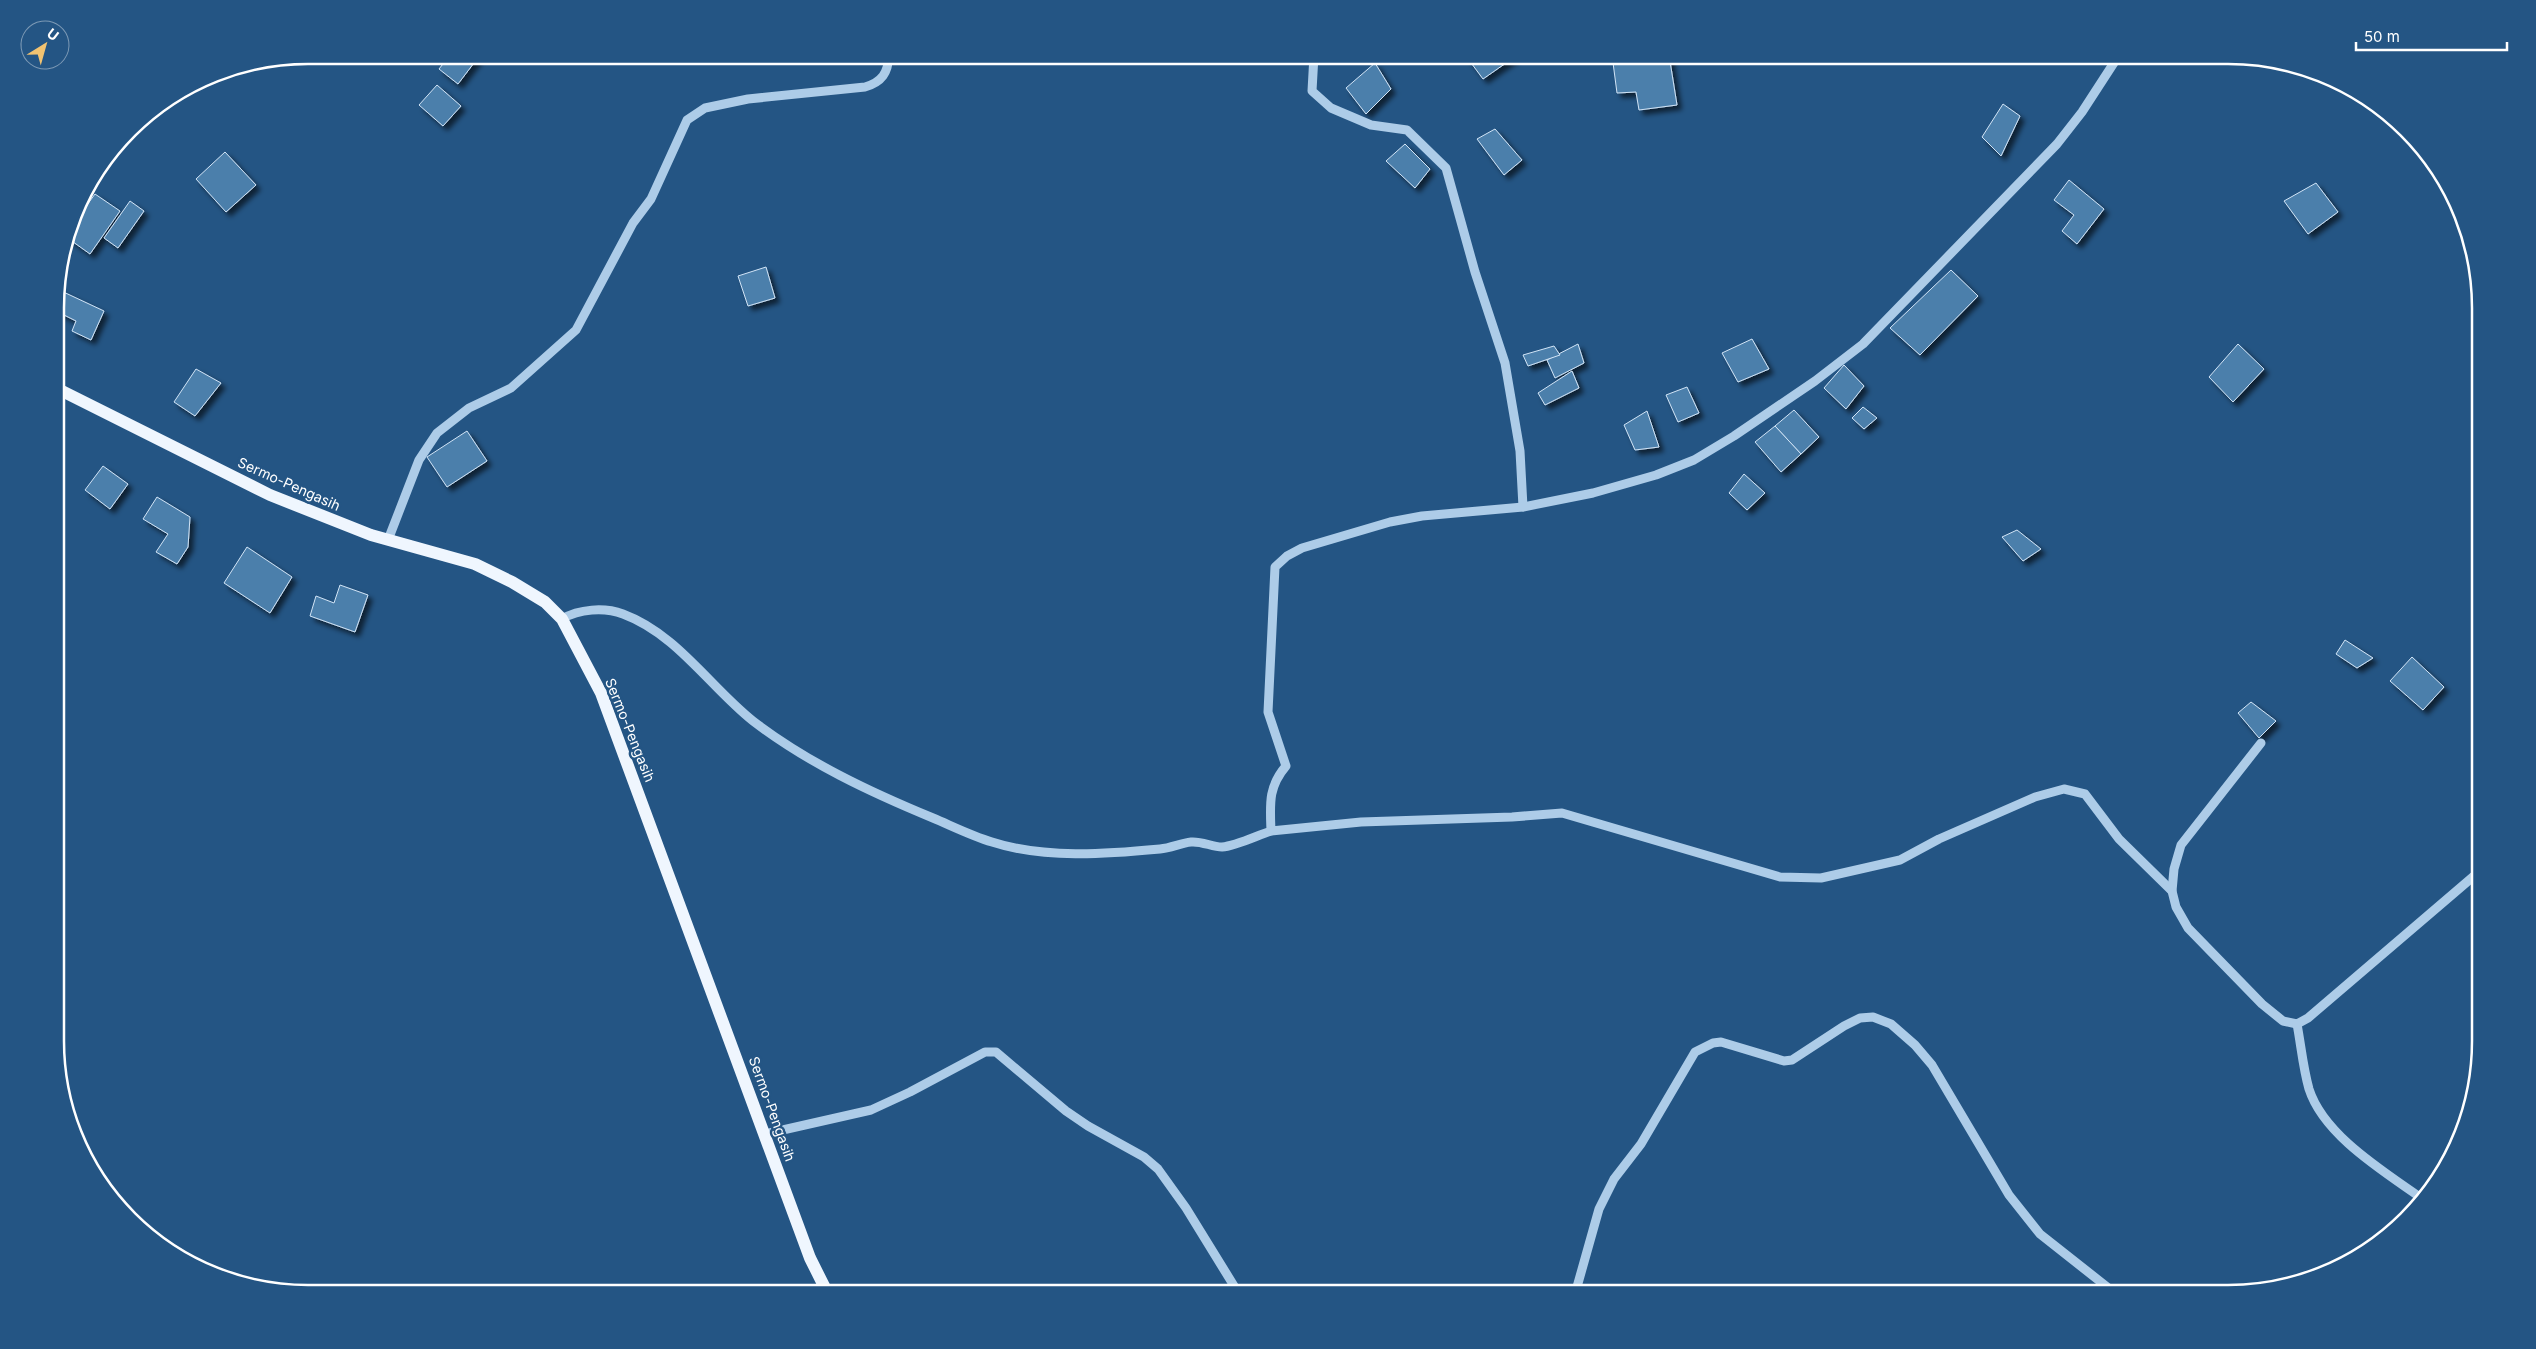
<svg xmlns="http://www.w3.org/2000/svg" width="2536" height="1349" font-family="Inter,sans-serif">
<style>
.building{fill:#4c7fab;stroke:#d1e4f6;filter:url(#shadow)}
.lines{fill:none;stroke-linecap:round;stroke-linejoin:round}
.minor{stroke:#adcce8;stroke-width:9}
.major{stroke:#eff6fe;stroke-width:12}
.labels{text-anchor:middle;stroke-width:5;stroke-linejoin:round;paint-order:stroke}
.street-label{font-size:14px;fill:#fff;stroke:#245584}
.rim{fill:none;stroke:#fff;stroke-width:2.5}
</style>
<defs>
<filter id="shadow"><feDropShadow dx="4.5" dy="4.5" stdDeviation="2.5" flood-color="#0009"/></filter>
</defs>
<rect width="100%" height="100%" fill="#245584"/>
<!-- building -->
<g class="building">
<path d="M450 55H480L458 84 439 69Z"/>
<path d="M1515 55 1516 56 1483 79 1466 56Z"/>
<path d="M1612 55H1669L1677 105 1639 110 1636 92 1617 93Z"/>
<path d="M1375 63 1391 89 1366 114 1346 88Z"/>
<path d="M437 85 461 106 443 126 419 105Z"/>
<path d="M2003 104 2020 116 2001 156 1982 137Z"/>
<path d="M1495 129 1522 160 1504 175 1477 139Z"/>
<path d="M1405 144 1430 169 1415 188 1386 161Z"/>
<path d="M225 152 256 185 226 212 196 179Z"/>
<path d="M2069 180 2104 209 2077 244 2062 231 2074 215 2054 200Z"/>
<path d="M2316 183 2338 212 2308 234 2284 201Z"/>
<path d="M95 194 120 211 90 254 69 239 74 223Z"/>
<path d="M130 201 144 211 118 248 104 238Z"/>
<path d="M766 267 775 298 748 306 738 276Z"/>
<path d="M1951 270 1978 296 1920 355 1890 328Z"/>
<path d="M57 289 104 311 91 340 72 331 76 321 56 311Z"/>
<path d="M1752 339 1769 369 1738 382 1722 353Z"/>
<path d="M1578 344 1584 363 1555 378 1547 360Z"/>
<path d="M2238 344 2264 369 2233 402 2209 377Z"/>
<path d="M1554 346 1560 355 1528 366 1523 355Z"/>
<path d="M1844 365 1864 386 1846 409 1824 388Z"/>
<path d="M196 369 221 383 195 416 174 402Z"/>
<path d="M1572 371 1579 388 1545 405 1538 393Z"/>
<path d="M1687 387 1699 413 1678 422 1666 395Z"/>
<path d="M1863 407 1877 418 1864 429 1852 418Z"/>
<path d="M1794 410 1819 437 1801 454 1775 426Z"/>
<path d="M1647 411 1659 447 1635 450 1624 425Z"/>
<path d="M1775 426 1801 454 1781 472 1755 442Z"/>
<path d="M467 431 487 461 447 487 427 457Z"/>
<path d="M103 466 128 484 110 509 85 490Z"/>
<path d="M1744 474 1765 493 1747 510 1729 493Z"/>
<path d="M157 497 190 517 188 547 177 564 156 552 168 534 143 519Z"/>
<path d="M2017 530 2041 549 2023 561 2002 537Z"/>
<path d="M247 547 292 577 270 613 224 583Z"/>
<path d="M340 585 368 595 355 632 310 616 316 596 334 603Z"/>
<path d="M2345 640 2373 658 2357 668 2336 654Z"/>
<path d="M2412 657 2444 687 2423 710 2390 681Z"/>
<path d="M2251 702 2276 721 2259 738 2238 713Z"/>
</g>
<g class="lines">
<!-- minor -->
<g class="minor">
<path d="M1314 55 1312 91 1331 108 1371 125 1407 130 1446 168 1475 272 1505 363 1520 451 1523 507"/>
<path d="M388 540 419 460 437 433 469 408 511 388 576 330 633 223 651 199 687 120 705 108 748 99 865 87C882 82 888 73 889 55"/>
<path d="M562 619C579 609 604 607 623 614 677 634 710 687 753 721 808 763 870 792 933 818 952 826 972 836 992 842 1044 859 1107 854 1160 849 1171 848 1181 843 1191 842 1202 841 1212 847 1222 847 1236 846 1258 835 1271 831 1270 804 1268 787 1286 766L1268 712 1275 567 1287 556 1302 548 1390 522 1422 516 1523 507 1593 493 1656 475 1694 460 1734 436 1815 381 1863 344 2057 144 2082 112 2119 55"/>
<path d="M2261 743 2181 845 2174 869 2172 891 2176 907 2188 928 2262 1004 2283 1021 2297 1024 2308 1018 2481 870"/>
<path d="M1271 831 1361 822 1512 817 1562 813 1780 877 1821 878 1900 860 1939 839 2035 797 2064 789 2085 794 2119 839 2172 891"/>
<path d="M2297 1024C2301 1045 2303 1068 2309 1089 2324 1136 2385 1172 2424 1200"/>
<path d="M765 1134 871 1110 910 1092 985 1052H996L1066 1111 1088 1126 1144 1157 1158 1169 1186 1208 1239 1294"/>
<path d="M1575 1294 1599 1209 1614 1179 1641 1144 1695 1052 1713 1043 1721 1042 1784 1061 1792 1060 1844 1026 1860 1018 1873 1017 1891 1024 1915 1045 1932 1065 2009 1195 2040 1234 2116 1294"/>
</g>
<!-- major -->
<path class="major" d="M56 388 270 495 371 535 475 564 512 582 545 602 562 619 601 693 810 1258 828 1294"/>
</g>
<g class="labels">
<!-- street labels -->
<g class="street-label">
<text transform="translate(289 484) rotate(24)" y="5">Sermo-Pengasih</text>
<text transform="translate(630 730) rotate(68)" y="5">Sermo-Pengasih</text>
<text transform="translate(772 1109) rotate(70)" y="5">Sermo-Pengasih</text>
</g>
</g>
<!-- crop -->
<path d="M0 0H2536V1349H0ZM308 64H2228A244 244 0 0 1 2472 308V1041A244 244 0 0 1 2228 1285H308A244 244 0 0 1 64 1041V308A244 244 0 0 1 308 64Z" fill="#245584" fill-rule="evenodd"/>
<path class="rim" d="M308 64H2228A244 244 0 0 1 2472 308V1041A244 244 0 0 1 2228 1285H308A244 244 0 0 1 64 1041V308A244 244 0 0 1 308 64Z"/>
<!-- north arrow -->
<g transform="translate(45 45) rotate(37)"><circle r="24" fill="#245584" stroke="#7c99b5"/>
<path d="M0-4L9 19L0 12L-9 19Z" fill="#f2c371"/>
<text y="-8" font-size="14" font-weight="bold" text-anchor="middle" fill="#ffffff">U</text>
</g>
<!-- scale -->
<path d="M2356 42v8h151v-8" fill="none" stroke="#ffffff" stroke-width="2.5"/>
<text x="2364" y="42" font-size="15" fill="#ffffff" stroke="#245584" stroke-width="4" paint-order="stroke">50 m</text>
</svg>
